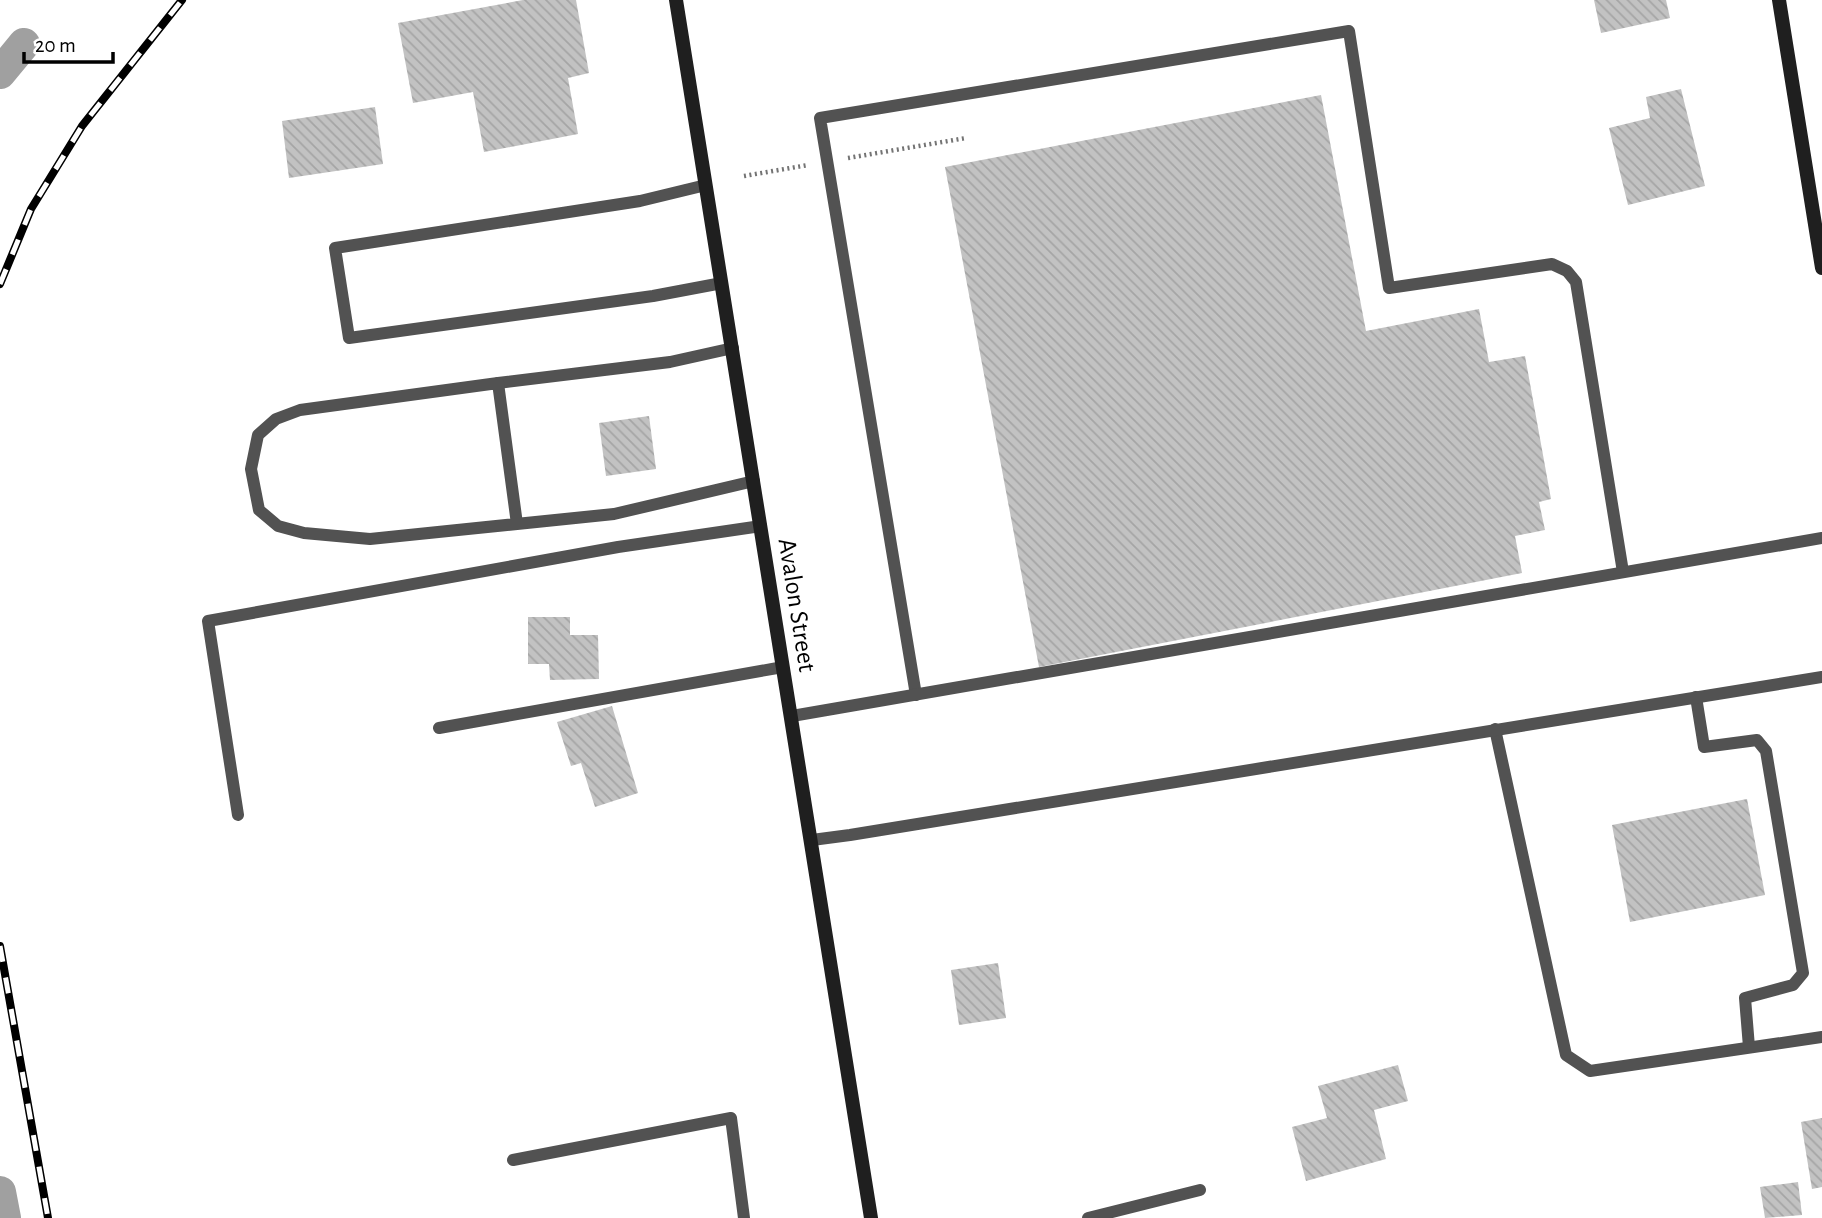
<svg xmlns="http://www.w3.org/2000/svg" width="1822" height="1218" font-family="'Alegreya Sans',sans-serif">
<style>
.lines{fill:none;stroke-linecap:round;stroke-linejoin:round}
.canal{stroke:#a0a0a0;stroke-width:32}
.building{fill:url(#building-back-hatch)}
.path{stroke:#747474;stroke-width:4.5;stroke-dasharray:2 3.5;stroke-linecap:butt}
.lane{stroke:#525252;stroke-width:12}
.secondary{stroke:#1f1f1f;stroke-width:14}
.rail-casing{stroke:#000;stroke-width:8}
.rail{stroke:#fff;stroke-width:5;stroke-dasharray:16;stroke-linecap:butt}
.labels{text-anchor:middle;stroke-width:5;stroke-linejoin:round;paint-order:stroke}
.street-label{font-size:26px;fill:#000;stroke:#fff}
</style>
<defs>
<pattern id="building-back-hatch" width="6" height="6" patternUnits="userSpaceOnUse" patternTransform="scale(1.75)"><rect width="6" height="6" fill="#c2c2c2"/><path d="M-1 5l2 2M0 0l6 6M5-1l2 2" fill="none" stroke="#a5a5a5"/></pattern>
</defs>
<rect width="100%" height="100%" fill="#fff"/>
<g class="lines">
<!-- canal -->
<g class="canal">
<path d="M0 73 24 44"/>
<path d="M0 1192 5 1218"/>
</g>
</g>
<!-- building -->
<g class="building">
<path d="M523 0H576L589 73 568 78 578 134 484 152 473 92 413 103 398 23Z"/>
<path d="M1594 0H1666L1670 18 1601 33Z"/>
<path d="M1681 89 1705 186 1628 205 1609 128 1650 118 1646 97Z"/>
<path d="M1321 95 1366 331 1479 309 1489 362 1525 356 1551 499 1539 502 1545 530 1515 536 1522 573 1039 667 945 167Z"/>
<path d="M375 107 383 164 289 178 282 121Z"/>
<path d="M649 416 656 469 606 476 599 423Z"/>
<path d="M528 617H570V635H598L599 679 550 680 549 664H528Z"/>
<path d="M612 706 638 793 595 807 581 763 571 766 557 722Z"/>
<path d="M1747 799 1765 895 1630 922 1612 825Z"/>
<path d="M998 963 1006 1018 959 1025 951 970Z"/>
<path d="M1398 1065 1408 1101 1374 1110 1386 1159 1306 1181 1292 1127 1327 1118 1318 1086Z"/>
<path d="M1822 1118V1187L1812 1189 1801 1122Z"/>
<path d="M1798 1182 1802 1215 1765 1218 1760 1187Z"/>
</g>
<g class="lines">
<!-- path -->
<g class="path">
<path d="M848 158 966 138"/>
<path d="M744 176 808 165"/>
</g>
<!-- lane -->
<g class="lane">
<path d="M706 185 640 201 335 248 349 338 653 296 722 283"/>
<path d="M498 383 670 362 733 348"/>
<path d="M517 524 498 383 300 410 276 419 258 435 251 469 259 510 278 526 304 533 370 539 614 514 754 481"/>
<path d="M916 695 820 118 1349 31 1389 288 1552 264 1567 271 1576 282 1623 572"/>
<path d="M1696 697 1704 747 1757 740 1766 751 1803 973 1793 985 1745 998 1749 1047"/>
<path d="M792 716 1822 538"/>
<path d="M439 728 783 667"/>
<path d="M1495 729 1566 1055 1590 1071 1822 1037"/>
<path d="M238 815 208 621 618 547 761 526"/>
<path d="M812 840 850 835 1822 677"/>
<path d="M513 1160 731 1118 744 1218"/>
<path d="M1088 1218 1200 1190"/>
</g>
<!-- secondary -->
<g class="secondary">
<path d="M676 0 871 1218"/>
<path d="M1779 0 1822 268"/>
</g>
<!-- rail casing -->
<g class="rail-casing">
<g id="rail">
<path d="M0 284 31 209 82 126 182 0"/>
<path d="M0 946 48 1218"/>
</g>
</g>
<!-- rail -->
<use href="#rail" class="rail"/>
</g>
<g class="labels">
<!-- street labels -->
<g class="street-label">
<text transform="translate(798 605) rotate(81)" y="9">Avalon Street</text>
</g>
</g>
<!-- scale -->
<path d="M24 52v10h89v-10" fill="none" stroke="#000000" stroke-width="3.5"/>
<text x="35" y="52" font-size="21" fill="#000000" stroke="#ffffff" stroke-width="5" paint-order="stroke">20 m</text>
</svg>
